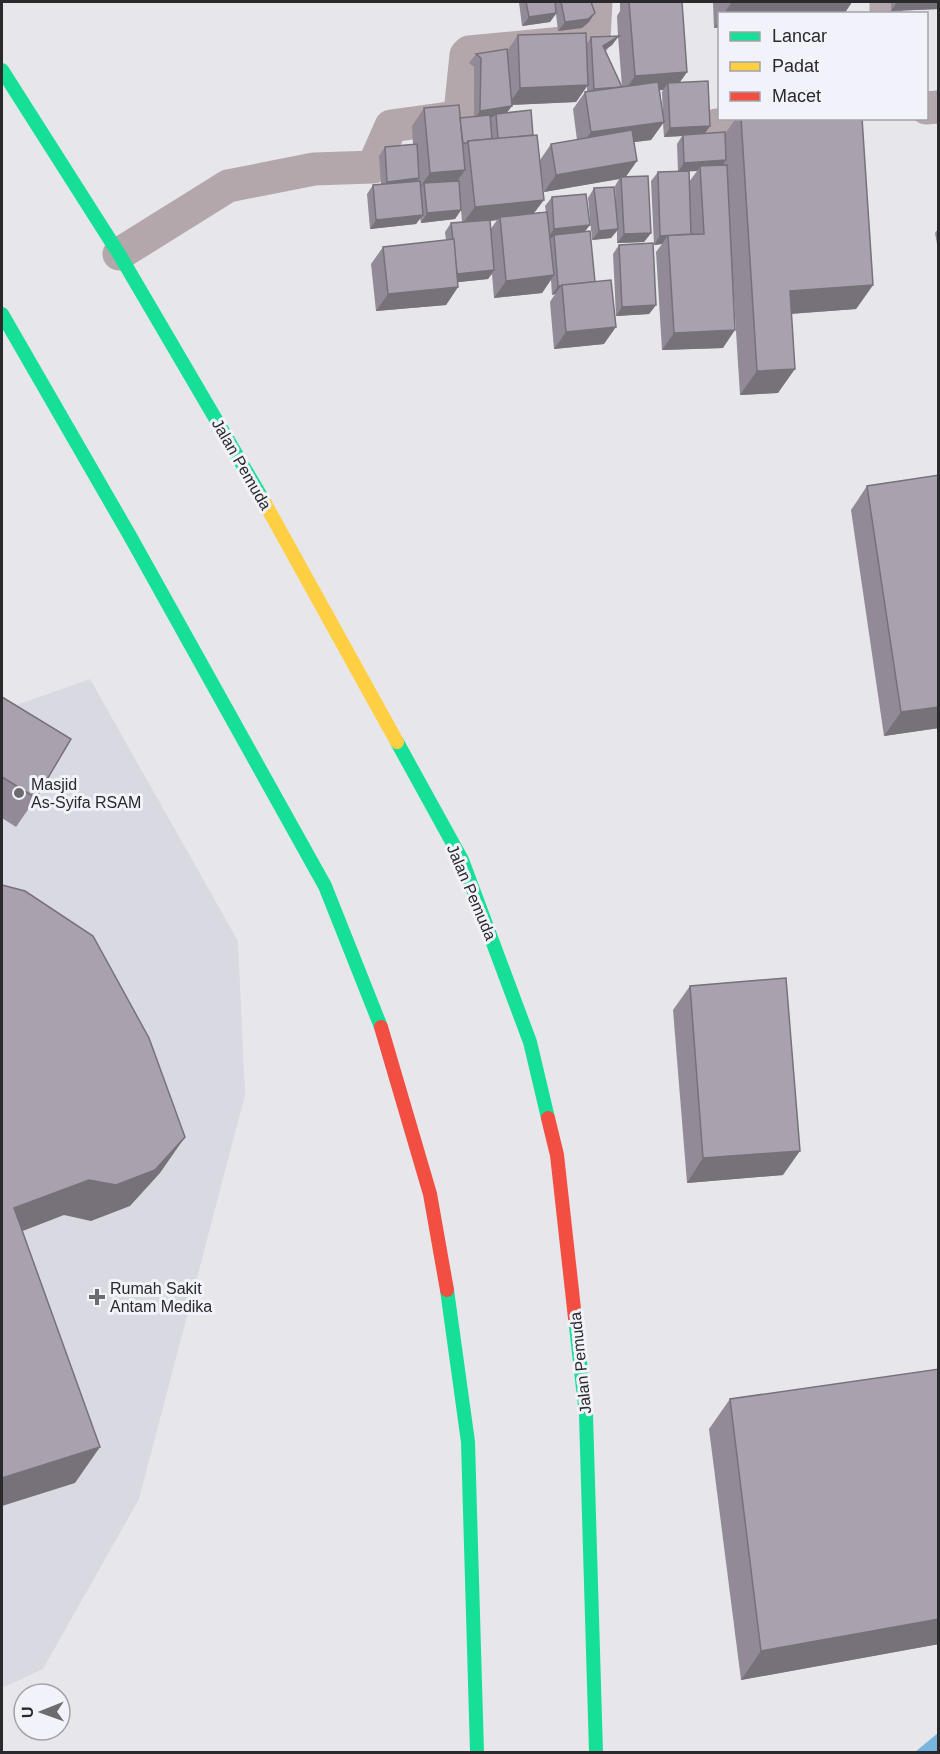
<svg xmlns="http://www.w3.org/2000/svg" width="940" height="1754" font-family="Helvetica,sans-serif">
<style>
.built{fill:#d9d9e2}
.water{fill:#7ab5dd}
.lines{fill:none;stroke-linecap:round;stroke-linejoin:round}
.street{stroke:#b4a7ac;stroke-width:33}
.fast{stroke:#16e098;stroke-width:14}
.slow{stroke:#ffcf43;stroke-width:14}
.jam{stroke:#f24e42;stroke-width:14}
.wall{fill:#928a96;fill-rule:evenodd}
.shaded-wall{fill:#77717a}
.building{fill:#aaa1af;stroke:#77717a;stroke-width:1.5}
.poi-dot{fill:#6c6c6f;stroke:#f2f2fa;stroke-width:2}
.labels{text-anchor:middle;stroke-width:6;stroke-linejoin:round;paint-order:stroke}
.street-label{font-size:16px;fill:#2a292c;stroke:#f2f2fa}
.poi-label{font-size:16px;fill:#2a292c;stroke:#f2f2fa;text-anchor:start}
</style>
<rect width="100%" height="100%" fill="#e7e7eb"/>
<!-- built -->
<path class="built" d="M90 679 238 941 245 1095 139 1499 43 1669 2 1688V710Z"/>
<!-- water -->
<path class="water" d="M938 1733V1752H915Z"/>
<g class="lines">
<!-- street -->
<g class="street">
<path d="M886 2V14"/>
<path d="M926 108 938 107"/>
<path d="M717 125 790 118"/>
<path d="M119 254 228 186 314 169 373 167 391 126 456 117 460 113 466 55 469 52 594 40 596 2"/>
</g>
<!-- fast -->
<g class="fast">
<path d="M2 70 119 254 262 498"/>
<path d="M2 314 130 536 325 886 381 1027"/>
<path d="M397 742 462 860 530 1042 548 1118"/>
<path d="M447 1290 468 1442 477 1752"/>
<path d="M575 1318 586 1415 596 1752"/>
</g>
<!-- slow -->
<path class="slow" d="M262 498 397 742"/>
<!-- jam -->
<g class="jam">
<path d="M381 1027 430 1194 447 1290"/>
<path d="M548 1118 557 1155 575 1318"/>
</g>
</g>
<!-- wall -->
<g class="wall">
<path d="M519 2H591L589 22 582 28 558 31 556 14 550 22 522 26Z"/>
<path d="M620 2H682L687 72 680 82 705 134H725L736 118H741L873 285 856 309 791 314 778 393 740 395 729 219 723 348 662 350 656 252 662 244 654 245 651 181 658 172 678 171 677 144 682 136 664 137 663 123 651 140 634 142 626 177 651 233 644 242 617 243V231L611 238 592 240 588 198 594 188 616 207 615 186 619 179 544 192 541 176 534 213 546 212 545 206 552 197 585 232 595 282 604 344 554 349 550 302 555 294 552 295 551 280 542 293 494 298 492 274 488 279 458 282V287L446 305 376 311 371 264 383 247 446 240 445 232 451 223 462 222 461 210 455 219 421 223 420 218 416 224 370 229 367 194 373 185 381 184 379 156 385 147 413 144 412 126 424 108 460 118 474 116V67L469 63 476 54 507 51 518 35 586 45 591 37 618 36 617 16 620 11ZM618 36 622 87 605 50 612 45ZM587 86V91L585 92 573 109 577 140 551 144 540 160 507 113 512 105 576 102ZM660 90H663L662 92 663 118ZM689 171H697L689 182ZM497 220 490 230V221Z"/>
<path d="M713 2H852L844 14H720V27L714 28Z"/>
<path d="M891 2H939V9L891 11Z"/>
<path d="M939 228V254L935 233Z"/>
<path d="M619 245 656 305 649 314 616 316 613 254Z"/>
<path d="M867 486 939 728 884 736 851 510Z"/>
<path d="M2 697 36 798 16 827 2 818Z"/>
<path d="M690 986 783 1175 687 1183 673 1010Z"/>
<path d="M730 1399 939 1644 741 1680 709 1429Z"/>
</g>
<!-- shaded-wall -->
<g class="shaded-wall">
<path d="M787 2H852L844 14H724L731 3Z"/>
<path d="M897 2H939V9L891 11Z"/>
<path d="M556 13 550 22 522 26 529 17Z"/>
<path d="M595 13 589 22 582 28 558 31 565 22Z"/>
<path d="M720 20V27L714 28Z"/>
<path d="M619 36 612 45 597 55 603 46Z"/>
<path d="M687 72 675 89 668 83 663 90 623 93 635 76Z"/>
<path d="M588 85 576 102 508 105 520 88Z"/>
<path d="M512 106 505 115 496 114 493 117 474 120 480 111Z"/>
<path d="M664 122 651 140 579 149 591 132Z"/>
<path d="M710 126 704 135H683L682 136 664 137 670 128Z"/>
<path d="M726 160 720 170 700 166 697 171 678 172 684 163Z"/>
<path d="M637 161 625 178 621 177 619 179 544 192 556 175Z"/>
<path d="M465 170 453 187 424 183 419 190H418L430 173Z"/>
<path d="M419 178 413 187 381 191 387 182Z"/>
<path d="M544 200 531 217H500L497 220 462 224 475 207Z"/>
<path d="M461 210 455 219 421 223 427 213Z"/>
<path d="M423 215 416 224 370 229 376 220Z"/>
<path d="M590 225 583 234 554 235 552 238H548L554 229Z"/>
<path d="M618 229 611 238 592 240 599 231Z"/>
<path d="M651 233 644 242 617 243 624 234Z"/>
<path d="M668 235 662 244 654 245 660 236Z"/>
<path d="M494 270 488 279 450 283 457 274Z"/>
<path d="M554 275 542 293 494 298 506 281Z"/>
<path d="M562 285 555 294 552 295 558 286Z"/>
<path d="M873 285 856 309 773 315 790 291Z"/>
<path d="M458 287 446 305 376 311 388 294Z"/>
<path d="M656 305 649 314 616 316 622 307Z"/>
<path d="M616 327 604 344 554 349 566 332Z"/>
<path d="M735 330 723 348 662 350 674 333Z"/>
<path d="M795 369 778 393 740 395 757 371Z"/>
<path d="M939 707V728L884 736 901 712Z"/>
<path d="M185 1137 160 1173 130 1206 91 1221 64 1215 2 1239 14 1208Z"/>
<path d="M800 1151 783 1175 687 1183 703 1158Z"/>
<path d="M100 1447 75 1483 2 1506V1478Z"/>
<path d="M939 1619V1644L741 1680 761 1651Z"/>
</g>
<!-- building -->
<g class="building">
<path d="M526 2H555L556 13 529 17Z"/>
<path d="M561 2H591L595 13 588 19 565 22Z"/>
<path d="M629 2H682L687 72 635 76Z"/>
<path d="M731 2H787L731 3Z"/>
<path d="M586 33 588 85 520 88 518 35Z"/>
<path d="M619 36 603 46 622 87 594 89 591 37Z"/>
<path d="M507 49 512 106 480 111 481 58 476 54Z"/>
<path d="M708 81 710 126 670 128 668 83Z"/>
<path d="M658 82 664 122 591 132 585 92Z"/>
<path d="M459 105 465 170 430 173 424 108Z"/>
<path d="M531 110 533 135 498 139 496 114Z"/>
<path d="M490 115 492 139 468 141 467 143H463L460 118Z"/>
<path d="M741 118H862L873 285 790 291 795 369 757 371Z"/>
<path d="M632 130 637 161 556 175 551 144Z"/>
<path d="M725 132 726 160 684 163 683 135Z"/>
<path d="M537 135 544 200 475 207 468 141Z"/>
<path d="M417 144 419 178 387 182 385 147Z"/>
<path d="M727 165 735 330 674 333 668 235 704 234 700 166Z"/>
<path d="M689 171 691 234 660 236 658 172Z"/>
<path d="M648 176 651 233 624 234 621 177Z"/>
<path d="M420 181 423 215 376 220 373 185Z"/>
<path d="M459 181 461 210 427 213 424 183Z"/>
<path d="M614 187 618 229 599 231 594 188Z"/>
<path d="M586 194 590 225 554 229 552 197Z"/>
<path d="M547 212 554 275 506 281 500 217Z"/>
<path d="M490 220 494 270 457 274 451 223Z"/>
<path d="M590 231 595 282 558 286 554 235Z"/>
<path d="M454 239 458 287 388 294 383 247Z"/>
<path d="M653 243 656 305 622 307 619 245Z"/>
<path d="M611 280 616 327 566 332 562 285Z"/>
<path d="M939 475V707L901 712 867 486Z"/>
<path d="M2 697 71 739 36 798 2 777Z"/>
<path d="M2 885 25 891 93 936 149 1038 185 1137 155 1170 116 1185 89 1180 14 1208 100 1447 2 1478Z"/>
<path d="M786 978 800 1151 703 1158 690 986Z"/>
<path d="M939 1369V1619L761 1651 730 1399Z"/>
</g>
<!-- markers -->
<g class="poi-dot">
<circle cx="19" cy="793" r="6"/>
<path d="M94 1288h6v6h6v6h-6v6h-6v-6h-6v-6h6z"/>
</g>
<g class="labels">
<!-- street labels -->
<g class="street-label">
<text transform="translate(242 464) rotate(60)" y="6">Jalan Pemuda</text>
<text transform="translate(472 892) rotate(67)" y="6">Jalan Pemuda</text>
<text transform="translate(580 1363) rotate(-96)" y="6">Jalan Pemuda</text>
</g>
<!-- poi labels -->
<g class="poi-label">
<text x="31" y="790">Masjid<tspan x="31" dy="18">As-Syifa RSAM</tspan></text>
<text x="110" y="1294">Rumah Sakit<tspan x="110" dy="18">Antam Medika</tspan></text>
</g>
</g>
<!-- border -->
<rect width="940" height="1754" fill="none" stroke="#2a292c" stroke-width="6"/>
<!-- legend -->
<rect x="718" y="12" width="210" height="108" fill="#f2f2fa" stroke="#a2a2a8" stroke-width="1.5"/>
<rect x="730" y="32" width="30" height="9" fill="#16e098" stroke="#a2a2a8" stroke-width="1.5"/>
<text x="772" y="42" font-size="18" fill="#2a292c">Lancar</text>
<rect x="730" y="62" width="30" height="9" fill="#ffcf43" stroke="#a2a2a8" stroke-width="1.5"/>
<text x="772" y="72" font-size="18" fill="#2a292c">Padat</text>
<rect x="730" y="92" width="30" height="9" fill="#f24e42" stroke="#a2a2a8" stroke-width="1.5"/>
<text x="772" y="102" font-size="18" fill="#2a292c">Macet</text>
<!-- north arrow -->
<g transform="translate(42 1712) rotate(269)"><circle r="28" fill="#f2f2fa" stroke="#a2a2a8" stroke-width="1.5"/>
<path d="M0-4.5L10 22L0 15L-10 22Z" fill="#6c6c6f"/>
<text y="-9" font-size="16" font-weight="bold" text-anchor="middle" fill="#2a292c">U</text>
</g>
</svg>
